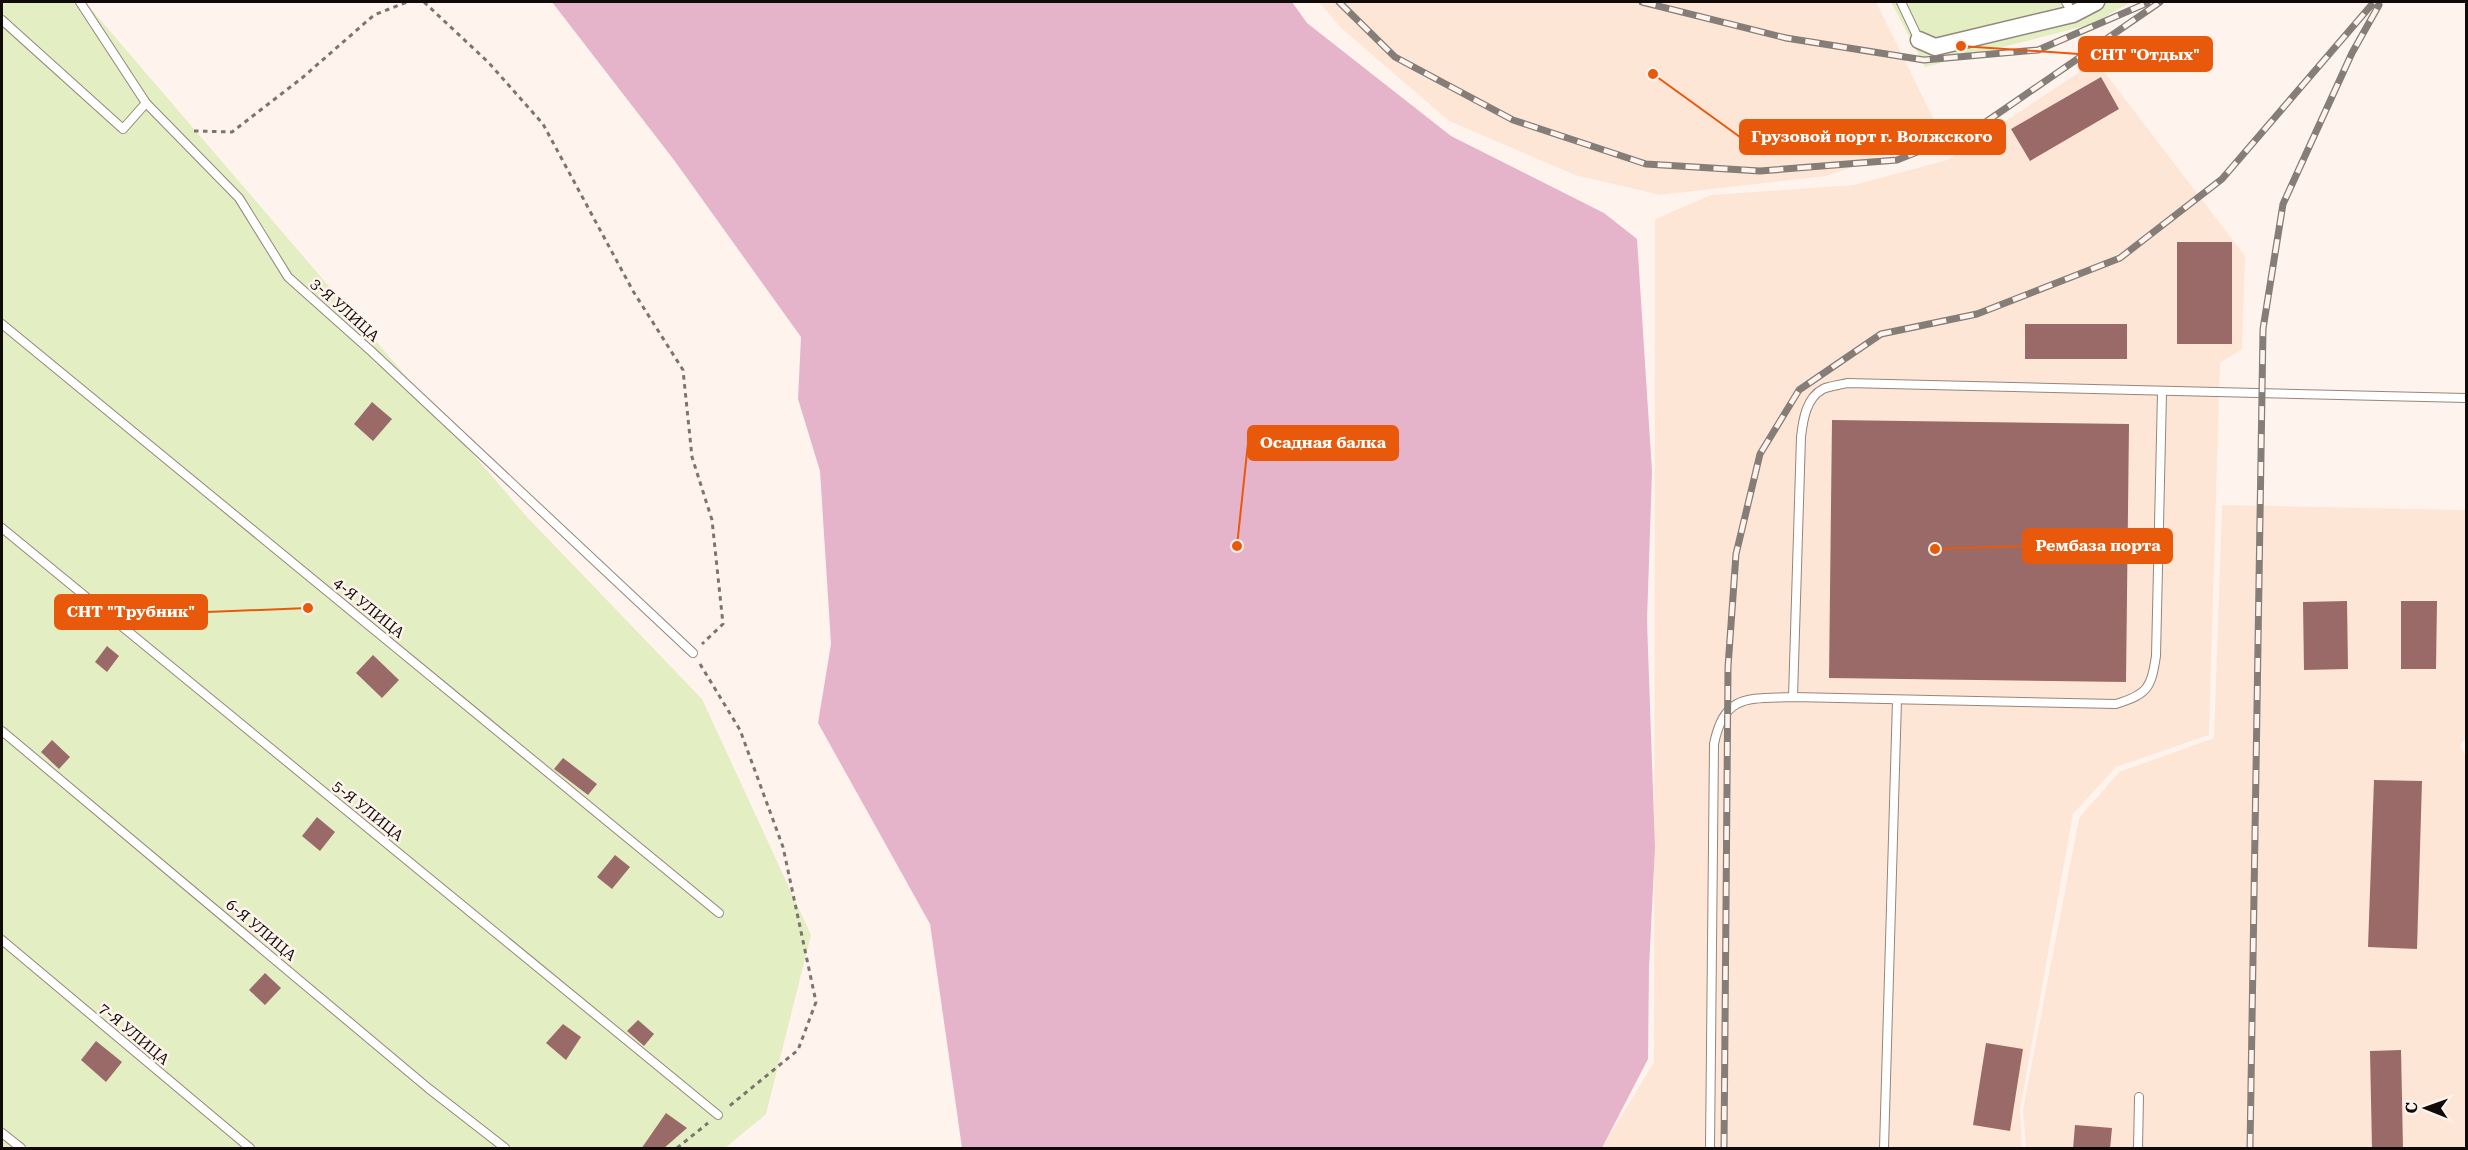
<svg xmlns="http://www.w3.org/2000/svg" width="2468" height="1150" font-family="'Roboto Serif',serif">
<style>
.built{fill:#fee6d6}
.green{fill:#e3eec3}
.water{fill:#e5b4cb}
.building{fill:#9a6a68}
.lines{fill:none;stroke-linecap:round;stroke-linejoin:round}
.lane-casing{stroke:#95867c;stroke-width:10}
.street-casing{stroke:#95867c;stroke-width:19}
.path{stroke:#7b746f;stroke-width:3;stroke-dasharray:4.5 4.5;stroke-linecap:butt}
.lane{stroke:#fff;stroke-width:8}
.street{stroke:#fff;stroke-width:16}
.rail-casing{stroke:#857d78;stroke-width:7}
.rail{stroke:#fef4ed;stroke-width:4.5;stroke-dasharray:14;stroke-linecap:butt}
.labels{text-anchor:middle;stroke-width:5;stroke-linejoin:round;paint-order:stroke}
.street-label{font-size:15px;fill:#100b08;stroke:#fef4ed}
.leader{fill:none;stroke:#e8590c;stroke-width:2}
.callout-dot{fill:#e8590c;stroke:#fef4ed;stroke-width:2}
.callout{fill:#e8590c;stroke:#e8590c;stroke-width:2}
.callout-label{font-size:16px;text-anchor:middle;font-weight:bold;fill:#fff}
</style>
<rect width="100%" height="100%" fill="#fef4ed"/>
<!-- built -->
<g class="built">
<path d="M1319 2H1876L1942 136 1826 176 1660 195 1575 175 1449 121 1340 27Z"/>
<path d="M2096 61 2245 256 2242 349 2220 363 2209 735 2116 767 2073 814 2020 1110 2022 1148H1602L1654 1062 1655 219 1711 195 1854 185 1947 160Z"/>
<path d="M2222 505 2466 510V738L2460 746 2466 756V1148H2026L2023 1109 2079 818 2119 772 2214 738Z"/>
</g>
<!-- green -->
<g class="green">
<path d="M2 2H85L526 516 702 699 811 935 766 1114 725 1148H2Z"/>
<path d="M1891 2H2131L2092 24 1925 67Z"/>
</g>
<!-- water -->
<path class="water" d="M552 2H1292L1307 23 1451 136 1604 213 1637 239 1652 471 1647 621 1655 847 1649 968 1648 1059 1602 1148H962L930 924 818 723 831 644 820 471 798 399 801 337 674 160Z"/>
<!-- building -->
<g class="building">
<path d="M2101 77 2119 109 2030 161 2011 129Z"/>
<rect x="2177" y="242" width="55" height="102"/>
<rect x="2025" y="324" width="102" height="35"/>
<path d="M372 402 392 419 373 441 354 424Z"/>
<path d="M1832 420 2129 424 2126 682 1829 678Z"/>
<path d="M2347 601 2348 669 2304 670 2303 602Z"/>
<path d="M2401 601H2437L2436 669H2401Z"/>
<path d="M107 646 119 656 107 672 95 662Z"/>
<path d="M373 655 399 680 382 698 356 673Z"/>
<path d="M52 740 70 757 59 769 41 752Z"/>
<path d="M563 758 597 784 588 795 554 769Z"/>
<path d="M2374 780 2422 781 2417 949 2368 947Z"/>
<path d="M317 817 335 832 320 851 302 836Z"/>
<path d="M615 855 630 867 612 889 597 877Z"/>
<path d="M265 973 281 988 265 1005 249 990Z"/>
<path d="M638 1020 654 1034 644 1046 627 1031Z"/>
<path d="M563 1024 581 1037 566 1060 546 1043Z"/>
<path d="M96 1041 122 1062 106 1082 81 1060Z"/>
<path d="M1986 1043 2023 1049 2010 1131 1973 1125Z"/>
<path d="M2401 1050 2403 1149H2372L2370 1051Z"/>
<path d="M666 1113 687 1128 663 1149H641Z"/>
<path d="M2075 1125 2112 1128 2110 1149H2073Z"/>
</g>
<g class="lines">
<!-- lane casing -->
<g class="lane-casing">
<g id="lane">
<path d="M80 2 146 103 239 198 288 277 371 351 693 653"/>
<path d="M1901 2 1919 40"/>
<path d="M2066 2 2073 14"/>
<path d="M2 20 123 129 146 103"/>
<path d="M2 324 719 913"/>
<path d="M2 528 718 1115"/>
<path d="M1793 697 1801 437C1803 420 1806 398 1823 389 1829 386 1840 385 1847 383L2466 398"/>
<path d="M2 731 428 1088 505 1148"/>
<path d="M2 940 250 1148"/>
<path d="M2 1133 21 1148"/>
<path d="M1710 1148 1714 744C1724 693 1749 699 1793 697L2116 704C2148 694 2151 688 2156 656L2162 393"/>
<path d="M1884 1148 1897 700"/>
<path d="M2138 1148 2139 1097"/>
</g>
</g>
<!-- street casing -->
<g class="street-casing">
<path id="street" d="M1919 40 1935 47 2073 14 2096 2"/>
</g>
<!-- path -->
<g class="path">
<path d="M424 2 489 63 543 124 633 291 683 370 692 457 712 520 723 624 702 644"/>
<path d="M194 131 232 132 302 78 374 15 407 2"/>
<path d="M700 664 740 730 783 847 816 1002 798 1050 727 1108"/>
<path d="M677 1148 708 1123"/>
</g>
<!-- lane -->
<use href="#lane" class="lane"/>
<!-- street -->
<use href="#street" class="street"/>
<!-- rail casing -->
<g class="rail-casing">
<g id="rail">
<path d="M1339 2 1395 57 1513 120 1646 164 1760 171 1897 160 1977 128 2160 2"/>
<path d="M1642 2 1786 38 1924 60 2038 50 2147 3"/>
<path d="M1724 1148 1728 667 1736 554 1760 454 1799 390 1881 334 1977 314 2120 258 2222 179 2374 2"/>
<path d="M2250 1148 2263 329 2283 204 2352 53 2379 5"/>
</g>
</g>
<!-- rail -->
<use href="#rail" class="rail"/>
</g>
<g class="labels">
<!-- street labels -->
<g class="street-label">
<text transform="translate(345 310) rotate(42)" y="5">3-Я УЛИЦА</text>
<text transform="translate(369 608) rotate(39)" y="5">4-Я УЛИЦА</text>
<text transform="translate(368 811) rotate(39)" y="5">5-Я УЛИЦА</text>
<text transform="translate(261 930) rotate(40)" y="5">6-Я УЛИЦА</text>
<text transform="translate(134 1034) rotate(40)" y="5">7-Я УЛИЦА</text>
</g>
</g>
<!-- callouts -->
<path class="leader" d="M1961 46L2079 54M1653 74L1740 137M1237 546L1248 443M1935 549L2023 546M308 608L207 612"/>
<g class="callout-dot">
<circle cx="1961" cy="46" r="6"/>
<circle cx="1653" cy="74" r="6"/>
<circle cx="1237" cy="546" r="6"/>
<circle cx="1935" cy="549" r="6"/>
<circle cx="308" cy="608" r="6"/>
</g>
<g class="callout">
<rect x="2079" y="37" width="133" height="34" rx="6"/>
<rect x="1740" y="120" width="265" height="34" rx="6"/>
<rect x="1248" y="426" width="150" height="34" rx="6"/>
<rect x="2023" y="529" width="149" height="34" rx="6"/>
<rect x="55" y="595" width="152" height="34" rx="6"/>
</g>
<g class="callout-label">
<text x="2145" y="60">СНТ "Отдых"</text>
<text x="1872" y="142">Грузовой порт г. Волжского</text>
<text x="1323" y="448">Осадная балка</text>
<text x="2098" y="551">Рембаза порта</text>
<text x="131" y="617">СНТ "Трубник"</text>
</g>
<!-- border -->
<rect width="2468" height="1150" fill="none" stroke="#100b08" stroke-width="6"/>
<!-- north arrow -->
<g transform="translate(2426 1108) rotate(271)" stroke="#fef4ed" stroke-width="4.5" paint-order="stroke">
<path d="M0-4.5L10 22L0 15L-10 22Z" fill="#100b08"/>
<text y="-9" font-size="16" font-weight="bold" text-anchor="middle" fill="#100b08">С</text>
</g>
</svg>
